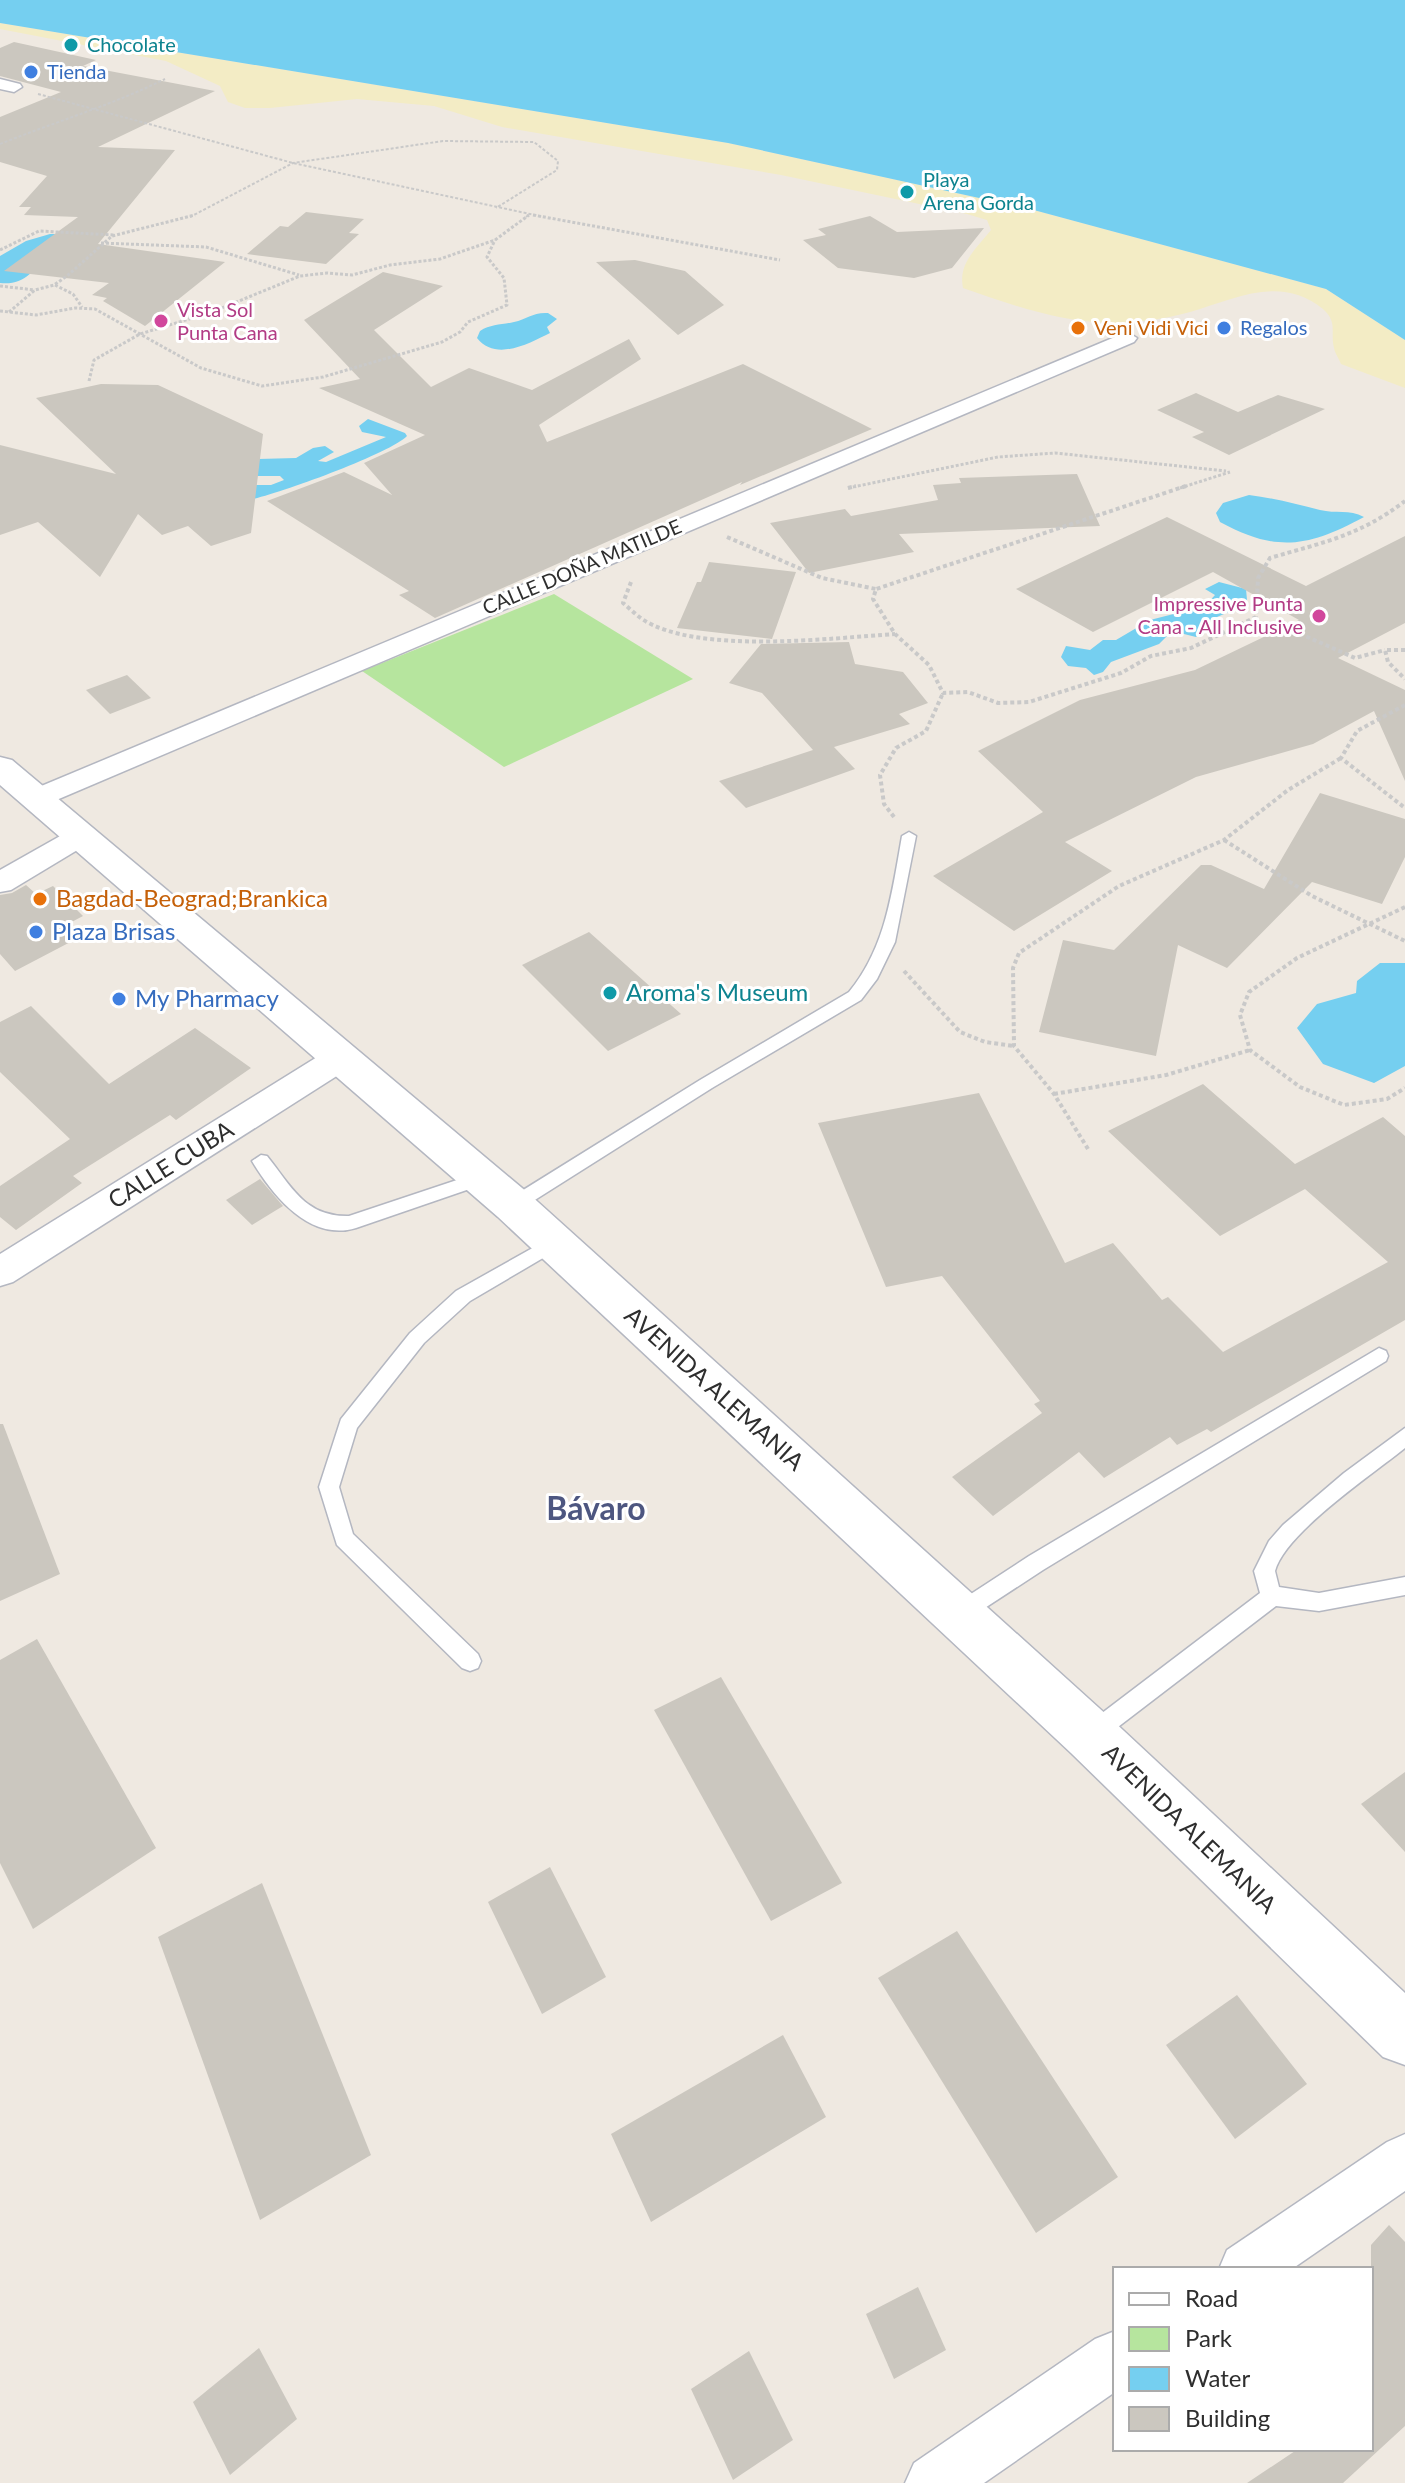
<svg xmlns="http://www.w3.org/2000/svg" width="1405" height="2483" font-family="Lato,sans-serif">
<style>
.green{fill:#b6e59e}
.sand{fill:#f3ecc5}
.water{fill:#75cff0}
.building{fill:#cbc7bf}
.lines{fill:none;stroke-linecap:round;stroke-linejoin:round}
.lane-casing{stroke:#b4b7c1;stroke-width:3}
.street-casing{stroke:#b4b7c1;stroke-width:3}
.secondary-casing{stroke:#b4b7c1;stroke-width:3}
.path-far2{stroke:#c9c9c9;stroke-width:2;stroke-dasharray:3 2;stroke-linecap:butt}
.path-far1{stroke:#c9c9c9;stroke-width:3;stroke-dasharray:3 2;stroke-linecap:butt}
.path{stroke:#c9c9c9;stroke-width:4;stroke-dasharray:4 3;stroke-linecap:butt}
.lane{fill:#fff;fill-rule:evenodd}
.street{fill:#fff;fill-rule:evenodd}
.secondary{fill:#fff;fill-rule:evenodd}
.culture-dot{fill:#0f9aa8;stroke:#fff;stroke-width:3}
.shop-dot{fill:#3f7fe0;stroke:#fff;stroke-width:3}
.hotel-dot{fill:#d1479c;stroke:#fff;stroke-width:3}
.food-dot{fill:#e8710a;stroke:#fff;stroke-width:3}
.labels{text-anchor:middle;stroke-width:6;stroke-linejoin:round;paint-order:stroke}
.far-culture-label{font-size:20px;fill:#0d838f;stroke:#fff;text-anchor:start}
.far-shop-label{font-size:20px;fill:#366cbe;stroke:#fff;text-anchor:start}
.far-hotel-label{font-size:20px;fill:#b23c85;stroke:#fff;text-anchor:start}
.far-food-label{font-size:20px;fill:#c56008;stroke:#fff;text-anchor:start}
.far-street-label{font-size:20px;fill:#2e2e2e;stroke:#fff}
.food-label{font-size:24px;fill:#c56008;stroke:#fff;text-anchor:start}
.shop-label{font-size:24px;fill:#366cbe;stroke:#fff;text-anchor:start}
.culture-label{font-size:24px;fill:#0d838f;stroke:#fff;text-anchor:start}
.street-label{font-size:24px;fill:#2e2e2e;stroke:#fff}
.district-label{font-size:32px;font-weight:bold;fill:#4d5680;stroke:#fff}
</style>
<rect width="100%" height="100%" fill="#efe9e1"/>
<!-- green -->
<path class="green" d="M554 594 693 679 504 767 362 671Z"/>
<!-- sand -->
<path class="sand" d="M0 23 728 143 1030 209 1326 289 1405 340V388L1341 364C1339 359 1335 353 1334 348 1330 332 1338 322 1323 309 1281 274 1234 299 1190 312 1164 319 1138 323 1111 323 1060 322 1011 305 963 288 958 263 976 249 991 230L987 220 967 214 781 175 502 127 434 106 357 99 270 108H245L228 102 220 86 166 61 0 29Z"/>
<!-- water -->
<g class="water">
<path d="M0 0H1405V340L1326 289 1030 209 728 143 0 23Z"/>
<path d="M50 234H59C43 256 32 287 0 283V256L26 241Z"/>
<path d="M548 313 557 319 547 327 550 333C530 343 496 362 477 338L480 331C491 324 501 325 514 322 527 319 533 312 548 313Z"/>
<path d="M368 419 405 433 407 436C389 454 278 494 249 500L256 485H271L284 480 280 476H253L258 459 296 458 313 448 325 446 334 452 318 461 326 462 386 437 362 432 359 426Z"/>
<path d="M1249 495C1274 498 1296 504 1320 510 1336 514 1349 509 1364 517 1308 547 1277 553 1220 522L1216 513 1223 503Z"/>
<path d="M1219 582 1246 589 1247 600 1245 605 1210 620 1207 628 1196 637 1172 631 1159 644 1111 662 1103 672 1094 675 1086 668 1068 666 1061 657 1066 646 1090 650 1103 640H1116L1150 620 1205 606 1215 595 1205 589Z"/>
<path d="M1380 963H1405V1066L1374 1083 1323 1064 1297 1028 1317 1004 1356 993 1357 981Z"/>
</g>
<!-- building -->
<g class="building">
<path d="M14 42 96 60 83 66 215 91 98 147 175 150 98 244 225 262 145 326 103 301 107 298 92 295 109 283 4 271 78 217 24 215 31 207H19L47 176 0 162V117L61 92 0 76V48Z"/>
<path d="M306 212 364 219 349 233 359 234 326 264 247 254 280 226 288 227Z"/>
<path d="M870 216 897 232 984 228 952 268 914 278 838 268 803 240 826 235 818 229Z"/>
<path d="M635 260 685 271 724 305 678 335 596 262Z"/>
<path d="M383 272 443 286 374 330 431 387 469 368 532 390 629 339 641 359 539 425 547 442 743 364 872 429 740 485 742 482 435 618 399 595 409 591 267 501 344 472 392 495 364 463 425 435 319 388 360 379 304 320Z"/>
<path d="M101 384 158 385 263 434 251 533 211 546 188 526 162 535 138 514 100 577 38 522 0 535V445L116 474 36 398Z"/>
<path d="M1196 393 1238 412 1278 395 1325 409 1229 455 1192 437 1204 432 1157 410Z"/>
<path d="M1077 474 1100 526 899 534 914 552 809 573 770 523 845 509 851 516 938 500 933 485 961 483 959 478Z"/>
<path d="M1167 517 1306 586 1405 536V623L1338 658 1405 690V781L1374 711 1313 744 1196 777 1065 842 1112 871 1014 931 933 876 1043 812 978 751 1080 700 1195 670 1299 620 1213 572 1093 632 1016 589Z"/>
<path d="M709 562 796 572 772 639 677 628 697 582H701Z"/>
<path d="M849 642 855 664 903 672 928 703 899 714 910 724 834 747 855 769 746 808 719 781 813 750 762 693 729 683 761 644Z"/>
<path d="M127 675 151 698 110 714 86 690Z"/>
<path d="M1320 793 1405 819V857L1382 904 1312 882 1227 968 1178 945 1156 1056 1039 1032 1063 940 1114 950 1201 865H1211L1264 889Z"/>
<path d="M26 885 36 894 53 886 83 916 64 926 78 938 15 971 0 954V895L12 893Z"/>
<path d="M589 932 681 1014 608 1051 522 965Z"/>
<path d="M31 1006 109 1084 195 1028 251 1068 176 1120 170 1115 73 1176 82 1183 16 1230 0 1217V1186L70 1139 0 1072V1022Z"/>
<path d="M1203 1084 1295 1164 1383 1117 1405 1136V1320L1211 1432 1207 1429 1177 1445 1170 1437 1104 1478 1079 1452 993 1516 952 1477 1042 1413 1034 1404 1040 1401 942 1276 886 1287 818 1123 979 1093 1065 1263 1113 1243 1162 1300 1168 1297 1223 1352 1388 1262 1305 1189 1220 1236 1108 1131Z"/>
<path d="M260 1179 283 1206 252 1225 226 1200Z"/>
<path d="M0 1424H3L60 1574 0 1601Z"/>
<path d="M37 1639 156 1848 33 1929 0 1863V1660Z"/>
<path d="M721 1677 842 1883 771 1921 654 1710Z"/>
<path d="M1405 1772V1852L1361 1804Z"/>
<path d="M550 1867 606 1977 542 2014 488 1902Z"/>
<path d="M262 1883 371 2155 260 2220 158 1937Z"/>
<path d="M957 1931 1118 2177 1036 2233 878 1978Z"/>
<path d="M1237 1995 1307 2084 1235 2139 1166 2045Z"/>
<path d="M783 2035 826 2117 651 2222 611 2134Z"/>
<path d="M1389 2225 1405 2242V2426L1343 2483H1247L1298 2449H1371V2245Z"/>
<path d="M918 2287 946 2350 894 2379 866 2314Z"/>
<path d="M259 2348 297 2419 230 2475 193 2402Z"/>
<path d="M749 2351 793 2440 733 2480 691 2389Z"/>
</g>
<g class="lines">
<!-- lane casing -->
<g class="lane-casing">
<g id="lane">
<path d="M909 832 916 836 895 942 877 979 861 1000 712 1088 519 1210H507L504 1205 507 1200 700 1080 849 992C886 947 892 892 902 836Z"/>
<path d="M261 1155 267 1156C292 1187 305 1217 349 1216L481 1172 490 1178 487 1183 356 1228C310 1242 273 1196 252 1161Z"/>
<path d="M554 1236 560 1238 563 1243 560 1248 470 1301 424 1343 357 1428 339 1487 353 1534 478 1654 481 1661 478 1668 470 1671 462 1668 337 1545 319 1487 341 1419 410 1333 456 1291Z"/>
<path d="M1379 1348 1386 1351 1388 1356 1386 1361 1043 1570 968 1619 961 1622 954 1619 950 1612 954 1605 1029 1556Z"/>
<path d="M1405 1428V1448C1373 1474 1285 1533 1275 1571L1279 1587 1319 1593 1405 1577V1595L1319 1611 1276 1606 1101 1740 1093 1744 1085 1740 1082 1733 1085 1726 1260 1593 1254 1571 1269 1541 1283 1525 1344 1473Z"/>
</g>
</g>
<!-- street casing -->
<g class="street-casing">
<g id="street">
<path d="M0 79 20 84 22 87 14 92 0 89Z"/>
<path d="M1127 332 1137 338 1134 342 47 804 37 807 27 804 23 798 27 792Z"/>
<path d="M79 828 89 831 93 837 89 843 11 890 0 892V870L69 831Z"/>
<path d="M342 1046 354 1049 358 1057 354 1065 13 1282 0 1286V1254L330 1049Z"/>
<path d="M1405 2134V2191L1292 2269H1219L1227 2250 1387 2142Z"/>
<path d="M1115 2331V2392L984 2483H905L914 2463 1095 2339Z"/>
</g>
</g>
<!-- secondary casing -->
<g class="secondary-casing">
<path id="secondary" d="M0 757 12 760 528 1193 1109 1717 1405 1993V2065L1383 2057 1071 1753 498 1217 0 785Z"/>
</g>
<!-- path-far2 -->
<g class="path-far2">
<path d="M38 94 293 163 544 217"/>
<path d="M0 144C55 122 112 105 165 79"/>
<path d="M190 217 293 163 443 141 534 142 558 161 557 170 496 208"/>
<path d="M526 217 530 214"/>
</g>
<!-- path-far1 -->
<g class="path-far1">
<path d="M533 215 780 260"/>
<path d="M101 243 206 247 299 275"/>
<path d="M0 250 39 231 114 235"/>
<path d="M55 285 73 294 82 307"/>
<path d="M0 286 35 290"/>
<path d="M0 311 36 315 75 308 95 309 201 368 262 386 323 377 442 342 460 332 468 322 507 305 504 278 487 257 495 240"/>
<path d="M9 312 35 290 54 285 67 276 112 236 195 215"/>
<path d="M89 381 94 360 140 334 212 312 300 276 327 273 352 275 390 265 440 259 495 240 529 215"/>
<path d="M848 488 998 457 1055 453 1226 471"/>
<path d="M1180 488 1230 472"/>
</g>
<!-- path -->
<g class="path">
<path d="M1186 486 876 589 873 599 895 634 929 665 943 693 968 692 998 703 1029 702 1121 673 1151 656 1191 648 1256 617 1258 578 1270 558C1324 542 1359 536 1405 501"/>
<path d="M848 488 856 486"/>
<path d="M727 537 822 578 876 589"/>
<path d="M631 582 623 603C629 608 635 614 642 619 697 655 831 638 895 634"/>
<path d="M1246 625 1278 624 1355 658 1385 650"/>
<path d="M1405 650H1385L1388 662 1405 679"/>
<path d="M1405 705 1357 731 1341 758 1405 808"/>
<path d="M894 817 884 804 880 775 896 748 926 731 943 693"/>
<path d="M1224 840 1312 896 1405 941"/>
<path d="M1405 907 1297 958 1249 992 1240 1015 1250 1050 1300 1087 1344 1105 1387 1099 1405 1088"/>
<path d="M904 971 960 1032 985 1042 1014 1046"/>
<path d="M1054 1094 1166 1075 1250 1050"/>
<path d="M1088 1149 1054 1094 1014 1046 1013 968 1019 953 1119 886 1224 840 1288 790 1341 758"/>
</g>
<!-- lane -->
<use href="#lane" class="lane"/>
<!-- street -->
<use href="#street" class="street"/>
<!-- secondary -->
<use href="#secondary" class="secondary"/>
</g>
<!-- markers -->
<g class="culture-dot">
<circle cx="71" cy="45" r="8"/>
<circle cx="907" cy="192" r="8"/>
<circle cx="610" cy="993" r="8"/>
</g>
<g class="shop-dot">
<circle cx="31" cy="72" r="8"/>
<circle cx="1224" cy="328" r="8"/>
<circle cx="36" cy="932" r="8"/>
<circle cx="119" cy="999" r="8"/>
</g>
<g class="hotel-dot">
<circle cx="161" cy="321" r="8"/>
<circle cx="1319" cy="616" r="8"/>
</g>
<g class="food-dot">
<circle cx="1078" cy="328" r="8"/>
<circle cx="40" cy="899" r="8"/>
</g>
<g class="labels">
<!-- far-culture labels -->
<g class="far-culture-label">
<text x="87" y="52">Chocolate</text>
<text x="923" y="187">Playa<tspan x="923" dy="23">Arena Gorda</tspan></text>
</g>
<!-- far-shop labels -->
<g class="far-shop-label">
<text x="47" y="79">Tienda</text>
<text x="1240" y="335">Regalos</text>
</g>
<!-- far-hotel labels -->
<g class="far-hotel-label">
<text x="177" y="317">Vista Sol<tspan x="177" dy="23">Punta Cana</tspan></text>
<text x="1303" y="611" text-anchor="end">Impressive Punta<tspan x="1303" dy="23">Cana - All Inclusive</tspan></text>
</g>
<!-- far-food labels -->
<g class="far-food-label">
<text x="1094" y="335">Veni Vidi Vici</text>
</g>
<!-- far-street labels -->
<g class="far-street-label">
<text transform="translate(582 567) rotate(-23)" y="7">CALLE DOÑA MATILDE</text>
</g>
<!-- food labels -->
<g class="food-label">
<text x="56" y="907">Bagdad-Beograd;Brankica</text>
</g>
<!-- shop labels -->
<g class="shop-label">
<text x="52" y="940">Plaza Brisas</text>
<text x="135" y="1007">My Pharmacy</text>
</g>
<!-- culture labels -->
<g class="culture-label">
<text x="626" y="1001">Aroma's Museum</text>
</g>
<!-- street labels -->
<g class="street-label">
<text transform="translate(171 1165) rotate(-32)" y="8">CALLE CUBA</text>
<text transform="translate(714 1389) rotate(42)" y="8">AVENIDA ALEMANIA</text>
<text transform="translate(1189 1829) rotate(44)" y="8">AVENIDA ALEMANIA</text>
</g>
<!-- district labels -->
<g class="district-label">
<text x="596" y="1520">Bávaro</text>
</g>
</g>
<!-- legend -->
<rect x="1113" y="2267" width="260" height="184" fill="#ffffff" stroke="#ababab" stroke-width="2"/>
<rect x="1129" y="2293" width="40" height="12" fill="#ffffff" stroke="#ababab" stroke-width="2"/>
<text x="1185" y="2307" font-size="24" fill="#2e2e2e">Road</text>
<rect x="1129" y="2327" width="40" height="24" fill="#b6e59e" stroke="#ababab" stroke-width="2"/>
<text x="1185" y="2347" font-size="24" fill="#2e2e2e">Park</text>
<rect x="1129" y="2367" width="40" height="24" fill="#75cff0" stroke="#ababab" stroke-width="2"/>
<text x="1185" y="2387" font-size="24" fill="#2e2e2e">Water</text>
<rect x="1129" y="2407" width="40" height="24" fill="#cbc7bf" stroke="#ababab" stroke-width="2"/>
<text x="1185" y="2427" font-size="24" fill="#2e2e2e">Building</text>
</svg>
